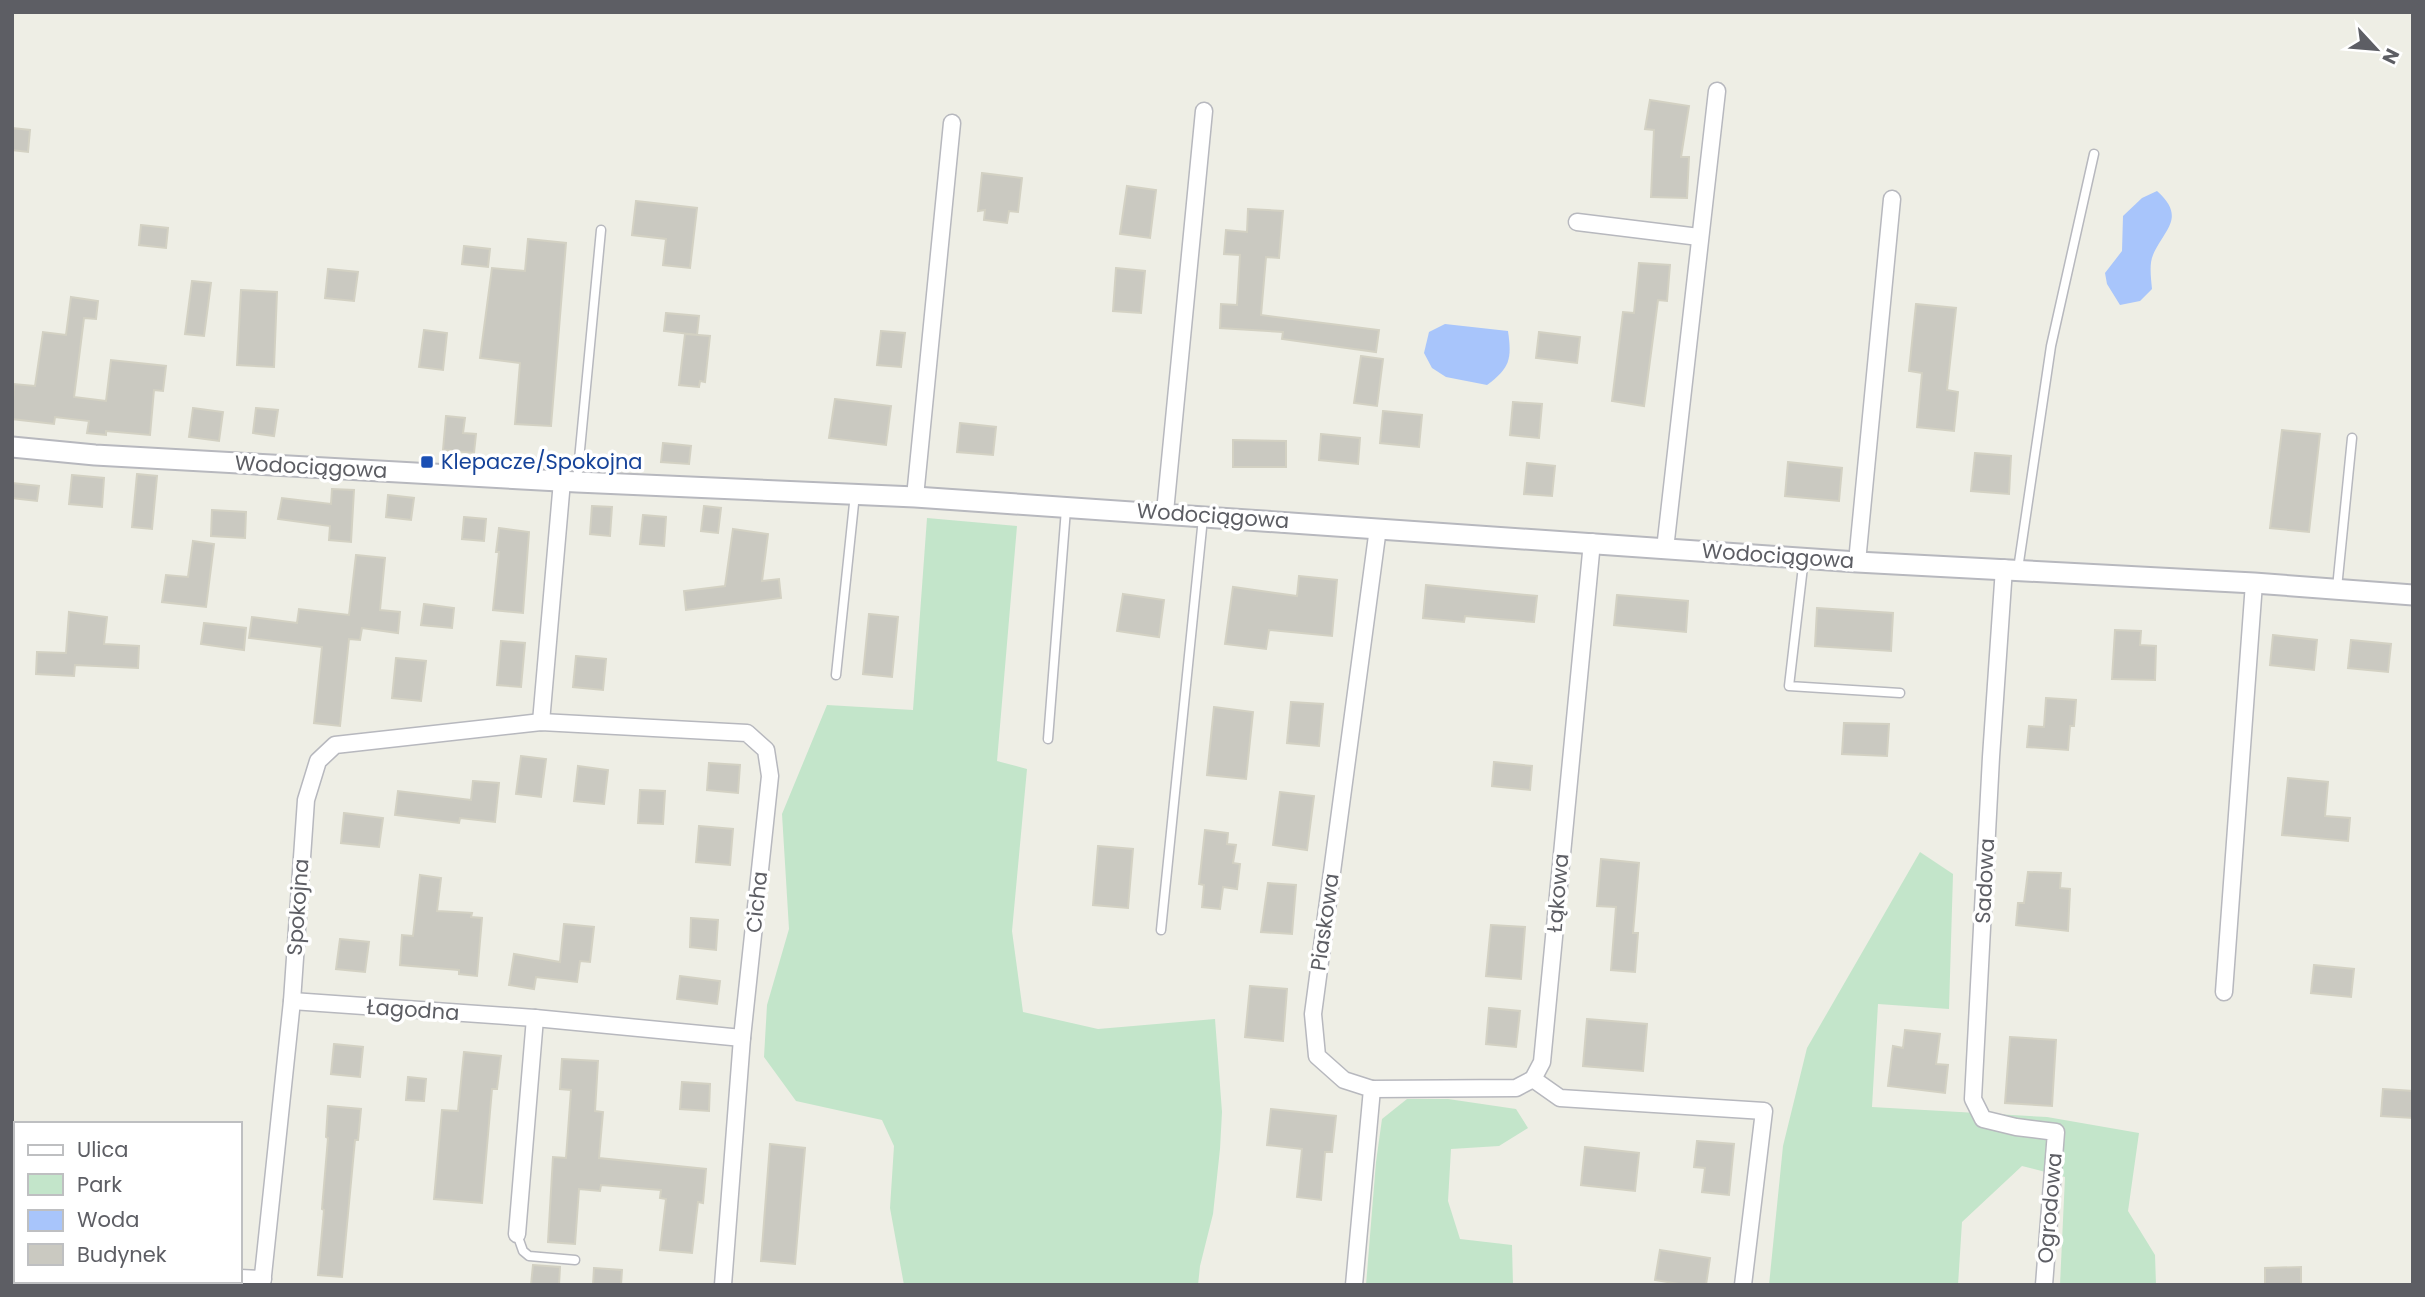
<svg xmlns="http://www.w3.org/2000/svg" width="2425" height="1297" font-family="Poppins,sans-serif">
<style>
.green{fill:#c3e5ca}
.water{fill:#a8c5fb}
.building{fill:#cac9c1;stroke:#d3d1c3;stroke-width:2}
.lines{fill:none;stroke-linecap:round;stroke-linejoin:round}
.service-casing{stroke:#b7b8be;stroke-width:11}
.minor-casing{stroke:#b7b8be;stroke-width:19}
.tertiary-casing{stroke:#b7b8be;stroke-width:23}
.service{stroke:#fff;stroke-width:8}
.minor{stroke:#fff;stroke-width:16}
.tertiary{stroke:#fff;stroke-width:19}
.transit-dot{fill:#1a4fb4;stroke:#fff;stroke-width:2.5}
.labels{text-anchor:middle;stroke-width:7;stroke-linejoin:round;paint-order:stroke}
.transit-label{font-size:21px;fill:#164399;stroke:#fff;text-anchor:start}
.street-label{font-size:21px;fill:#5d5e64;stroke:#fff}
</style>
<rect width="100%" height="100%" fill="#eeeee5"/>
<!-- green -->
<g class="green">
<path d="M927 518 1017 526 997 761 1027 769 1012 931 1023 1012 1098 1029 1215 1019 1222 1112 1220 1149 1213 1214 1200 1266 1198 1285H904L890 1208 894 1146 882 1120 796 1101 764 1057 767 1005 789 929 782 814 827 705 913 710Z"/>
<path d="M1920 852 1953 874 1949 1009 1878 1004 1872 1107 2047 1117 2139 1133 2128 1211 2155 1255 2156 1285H2060L2065 1177 2022 1166 1962 1222 1958 1285H1769L1783 1146 1807 1048Z"/>
<path d="M1407 1099H1448L1516 1109 1528 1128 1499 1146 1451 1149 1448 1201 1460 1239 1512 1245 1513 1285H1366L1376 1162 1382 1119Z"/>
</g>
<!-- water -->
<g class="water">
<path d="M2157 191C2187 218 2164 229 2153 255 2149 264 2151 278 2152 289L2140 301 2120 305 2107 284 2105 273 2122 251 2123 216 2142 198Z"/>
<path d="M1445 324 1508 331C1512 359 1510 368 1487 385L1446 377 1432 368 1424 353 1429 332Z"/>
</g>
<!-- building -->
<g class="building">
<path d="M1650 100 1689 106 1681 157H1689L1687 198 1651 197 1654 130 1645 129Z"/>
<path d="M12 128 30 130 28 152 12 150Z"/>
<path d="M982 173 1022 178 1018 212 1009 211 1007 223 984 220 985 210 978 211Z"/>
<path d="M1127 186 1156 190 1150 238 1120 234Z"/>
<path d="M636 201 697 208 690 268 663 265 666 239 632 235Z"/>
<path d="M1248 209 1283 211 1279 258 1266 257 1261 315 1379 330 1376 352 1282 339 1283 332 1220 328 1221 304 1237 305 1240 255 1224 254 1226 230 1247 232Z"/>
<path d="M141 225 168 228 166 248 139 245Z"/>
<path d="M528 239 566 243 551 426 515 424 520 363 480 358 492 268 525 271Z"/>
<path d="M464 246 490 249 488 267 462 264Z"/>
<path d="M1639 263 1670 265 1667 301 1658 300 1644 406 1612 401 1623 312 1634 313Z"/>
<path d="M1116 268 1145 271 1141 313 1113 311Z"/>
<path d="M328 269 358 272 354 301 325 298Z"/>
<path d="M192 281 211 283 204 336 185 334Z"/>
<path d="M241 290 277 292 274 367 237 365Z"/>
<path d="M71 297 98 301 96 319 84 318 74 397 106 401 111 360 166 366 163 391 154 390 150 435 106 431V435L87 433 89 421 55 417 54 424 12 419 14 384 35 386 43 332 66 335Z"/>
<path d="M1916 304 1956 308 1947 390 1958 392 1954 431 1917 427 1922 373 1909 371Z"/>
<path d="M666 313 699 316 697 335 664 331Z"/>
<path d="M424 330 447 333 443 370 419 367Z"/>
<path d="M881 331 905 333 901 367 877 365Z"/>
<path d="M1539 332 1580 337 1577 363 1536 358Z"/>
<path d="M685 334 710 336 705 382 700 381 699 387 679 385Z"/>
<path d="M1361 356 1383 359 1377 406 1354 403Z"/>
<path d="M835 399 891 406 886 445 829 438Z"/>
<path d="M1513 402 1542 404 1539 438 1510 435Z"/>
<path d="M193 408 223 412 219 441 189 437Z"/>
<path d="M256 408 278 410 274 436 253 433Z"/>
<path d="M1383 411 1422 415 1419 447 1380 443Z"/>
<path d="M446 416 465 418 463 433 476 434 474 453 443 450Z"/>
<path d="M960 423 996 427 993 455 957 452Z"/>
<path d="M2282 430 2320 434 2309 532 2270 528Z"/>
<path d="M1321 434 1360 438 1358 464 1319 460Z"/>
<path d="M1233 440 1286 441V467H1233Z"/>
<path d="M663 443 691 446 689 464 661 462Z"/>
<path d="M1975 453 2011 456 2009 494 1971 491Z"/>
<path d="M1788 462 1842 468 1839 501 1785 496Z"/>
<path d="M1527 463 1555 466 1552 496 1524 494Z"/>
<path d="M137 474 157 476 152 529 132 527Z"/>
<path d="M72 475 104 478 102 507 69 504Z"/>
<path d="M12 483 39 486 37 501 12 498Z"/>
<path d="M332 489 354 490 351 542 329 540 330 526 278 519 282 498 331 504Z"/>
<path d="M388 495 414 498 411 520 386 517Z"/>
<path d="M592 506 612 507 610 536 590 534Z"/>
<path d="M704 506 721 508 718 533 701 531Z"/>
<path d="M212 510 246 512 245 538 211 536Z"/>
<path d="M643 515 666 517 664 546 640 544Z"/>
<path d="M464 517 486 519 484 541 462 539Z"/>
<path d="M499 528 529 532 523 613 493 610 499 552H496Z"/>
<path d="M733 529 768 534 762 581 779 579 781 598 686 610 684 591 725 586Z"/>
<path d="M193 541 214 544 206 607 162 602 166 575 188 577Z"/>
<path d="M356 555 385 558 380 610 400 612 398 633 362 628 360 640 349 639 340 726 314 723 322 647 249 638 252 617 297 623 299 609 349 615Z"/>
<path d="M1299 576 1337 580 1332 636 1269 630 1266 649 1225 644 1233 587 1297 596Z"/>
<path d="M1426 585 1537 596 1534 622 1465 616 1464 622 1423 618Z"/>
<path d="M1123 594 1164 600 1159 637 1117 631Z"/>
<path d="M1617 595 1688 601 1686 632 1614 625Z"/>
<path d="M424 604 454 608 452 628 421 625Z"/>
<path d="M1817 608 1893 613 1891 651 1815 646Z"/>
<path d="M69 612 107 617 104 644 139 646 138 668 75 665 74 676 36 674 37 652 66 653Z"/>
<path d="M869 614 898 617 892 677 863 674Z"/>
<path d="M204 623 246 628 244 650 201 644Z"/>
<path d="M2115 630 2141 631 2140 645 2156 646 2155 680 2112 679Z"/>
<path d="M2273 635 2317 640 2314 670 2270 665Z"/>
<path d="M2351 640 2391 644 2388 672 2348 668Z"/>
<path d="M501 641 525 643 521 687 497 685Z"/>
<path d="M576 656 606 659 603 690 573 687Z"/>
<path d="M396 658 426 661 421 701 392 698Z"/>
<path d="M2046 698 2076 700 2074 726H2070L2068 750 2027 747 2029 726 2044 727Z"/>
<path d="M1291 702 1323 704 1319 746 1287 743Z"/>
<path d="M1214 707 1253 712 1246 779 1207 775Z"/>
<path d="M1844 723 1889 724 1887 756 1842 754Z"/>
<path d="M521 756 546 759 541 797 516 794Z"/>
<path d="M1494 762 1532 766 1530 790 1492 786Z"/>
<path d="M709 763 740 765 738 793 707 790Z"/>
<path d="M578 766 608 770 604 804 574 801Z"/>
<path d="M2288 778 2328 782 2325 816 2350 818 2348 841 2282 835Z"/>
<path d="M473 781 499 783 495 822 460 818 459 823 395 815 398 791 471 800Z"/>
<path d="M640 790 665 791 663 824 638 823Z"/>
<path d="M1280 792 1314 796 1307 850 1273 845Z"/>
<path d="M344 813 383 818 379 847 341 843Z"/>
<path d="M699 826 733 829 730 865 696 862Z"/>
<path d="M1205 830 1228 833 1227 844 1236 845 1233 863 1240 864 1237 889 1223 887 1220 909 1202 907 1204 885 1199 884Z"/>
<path d="M1098 846 1133 849 1128 908 1093 905Z"/>
<path d="M1601 859 1639 863 1633 933H1638L1635 972 1611 970 1616 907 1597 906Z"/>
<path d="M2028 872 2061 873 2060 888 2070 889 2068 931 2016 925 2018 903H2024Z"/>
<path d="M420 875 441 878 437 911 472 913 471 917 482 918 477 976 459 974V970L400 965 402 935 413 936Z"/>
<path d="M1268 883 1296 885 1292 934 1261 932Z"/>
<path d="M691 918 718 920 716 950 690 947Z"/>
<path d="M564 924 594 927 590 962 580 961 577 982 536 977 534 989 509 985 514 954 560 962Z"/>
<path d="M1491 925 1525 927 1521 979 1486 976Z"/>
<path d="M340 939 369 942 365 972 336 969Z"/>
<path d="M2314 965 2354 969 2351 997 2311 993Z"/>
<path d="M680 976 720 981 717 1004 677 999Z"/>
<path d="M1250 986 1287 989 1283 1041 1245 1037Z"/>
<path d="M1489 1008 1520 1011 1516 1047 1486 1044Z"/>
<path d="M1587 1019 1647 1024 1643 1071 1583 1066Z"/>
<path d="M1905 1030 1940 1034 1936 1064 1948 1065 1945 1093 1888 1086 1893 1046 1903 1048Z"/>
<path d="M2010 1037 2056 1040 2052 1106 2005 1103Z"/>
<path d="M334 1044 363 1047 360 1077 331 1074Z"/>
<path d="M464 1052 501 1056 497 1089H492L482 1203 434 1199 442 1110 458 1111Z"/>
<path d="M562 1059 598 1061 595 1111 603 1112 599 1158 706 1169 703 1203 698 1202 692 1253 660 1250 666 1199 660 1198 661 1190 601 1185 600 1191 579 1189 575 1244 548 1242 553 1157 566 1158 571 1090 560 1089Z"/>
<path d="M408 1077 426 1079 424 1101 406 1100Z"/>
<path d="M682 1082 710 1084 709 1111 680 1109Z"/>
<path d="M2383 1089 2413 1091V1118L2381 1116Z"/>
<path d="M328 1106 361 1109 358 1140H355L342 1277 318 1275 324 1210 322 1209 328 1138 326 1137Z"/>
<path d="M1271 1109 1336 1116 1332 1152H1325L1321 1200 1297 1197 1302 1149 1267 1145Z"/>
<path d="M1697 1141 1734 1144 1729 1195 1702 1192 1705 1168 1694 1167Z"/>
<path d="M770 1144 805 1148 795 1264 761 1261Z"/>
<path d="M1585 1147 1639 1153 1635 1191 1581 1185Z"/>
<path d="M1660 1250 1710 1258 1706 1285H1685L1655 1280Z"/>
<path d="M533 1265 560 1267 559 1285H531Z"/>
<path d="M2301 1267V1285H2265V1268Z"/>
<path d="M594 1268 622 1270 621 1285H593Z"/>
</g>
<g class="lines">
<!-- service casing -->
<g class="service-casing">
<g id="service">
<path d="M577 481 601 230"/>
<path d="M1804 558 1789 686 1900 693"/>
<path d="M2018 569 2051 346 2094 154"/>
<path d="M2337 588 2352 438"/>
<path d="M836 675 855 494"/>
<path d="M1048 739 1066 509"/>
<path d="M1161 930 1203 518"/>
<path d="M517 1234 523 1251 529 1256 575 1260"/>
</g>
</g>
<!-- minor casing -->
<g class="minor-casing">
<g id="minor">
<path d="M1577 222 1699 237"/>
<path d="M915 497 952 123"/>
<path d="M1165 512 1204 111"/>
<path d="M1665 549 1717 91"/>
<path d="M1857 562 1892 199"/>
<path d="M2004 568 1991 757 1973 1099 1983 1119 2016 1127 2056 1132 2044 1285"/>
<path d="M541 722 562 481"/>
<path d="M2224 992 2254 583"/>
<path d="M292 1001 535 1018 742 1038"/>
<path d="M1533 1079 1560 1098 1764 1111 1743 1285"/>
<path d="M1372 1089 1516 1088 1533 1079 1542 1062 1592 542"/>
<path d="M517 1234 535 1018"/>
<path d="M12 1264H16"/>
<path d="M240 1278 263 1279"/>
<path d="M262 1285 292 1001 306 800 318 761 335 745 541 722 747 733 766 750 770 776 742 1038 723 1285"/>
<path d="M1354 1285 1372 1089 1344 1080 1317 1056 1313 1014 1378 528"/>
</g>
</g>
<!-- tertiary casing -->
<g class="tertiary-casing">
<path id="tertiary" d="M12 447 95 455 577 482 915 497 1857 562 2254 583 2413 595"/>
</g>
<!-- service -->
<use href="#service" class="service"/>
<!-- minor -->
<use href="#minor" class="minor"/>
<!-- tertiary -->
<use href="#tertiary" class="tertiary"/>
</g>
<!-- markers -->
<rect class="transit-dot" x="420" y="455" width="14" height="14" rx="3.5"/>
<g class="labels">
<!-- transit labels -->
<g class="transit-label">
<text x="441" y="469">Klepacze/Spokojna</text>
</g>
<!-- street labels -->
<g class="street-label">
<text transform="translate(311 467) rotate(3)" y="7">Wodociągowa</text>
<text transform="translate(1213 516) rotate(4)" y="7">Wodociągowa</text>
<text transform="translate(1778 556) rotate(4)" y="7">Wodociągowa</text>
<text transform="translate(1985 881) rotate(-87)" y="7">Sadowa</text>
<text transform="translate(1558 893) rotate(-85)" y="7">Łąkowa</text>
<text transform="translate(757 902) rotate(-84)" y="7">Cicha</text>
<text transform="translate(298 907) rotate(-86)" y="7">Spokojna</text>
<text transform="translate(1325 922) rotate(-82)" y="7">Piaskowa</text>
<text transform="translate(413 1010) rotate(4)" y="7">Łagodna</text>
<text transform="translate(2050 1208) rotate(-85)" y="7">Ogrodowa</text>
</g>
</g>
<!-- border -->
<rect width="2425" height="1297" fill="none" stroke="#5d5e64" stroke-width="28"/>
<!-- legend -->
<rect x="14" y="1122" width="228" height="161" fill="#ffffff" stroke="#bebfc1" stroke-width="2"/>
<rect x="28" y="1145" width="35" height="10" fill="#ffffff" stroke="#bebfc1" stroke-width="2"/>
<text x="77" y="1157" font-size="21" fill="#5d5e64">Ulica</text>
<rect x="28" y="1174" width="35" height="21" fill="#c3e5ca" stroke="#bebfc1" stroke-width="2"/>
<text x="77" y="1192" font-size="21" fill="#5d5e64">Park</text>
<rect x="28" y="1210" width="35" height="21" fill="#a8c5fb" stroke="#bebfc1" stroke-width="2"/>
<text x="77" y="1227" font-size="21" fill="#5d5e64">Woda</text>
<rect x="28" y="1244" width="35" height="21" fill="#cac9c1" stroke="#bebfc1" stroke-width="2"/>
<text x="77" y="1262" font-size="21" fill="#5d5e64">Budynek</text>
<!-- north arrow -->
<g transform="translate(2376 49) rotate(116)" stroke="#ffffff" stroke-width="5" paint-order="stroke">
<path d="M0-5L12 26L0 18L-12 26Z" fill="#5d5e64"/>
<text y="-10" font-size="19" font-weight="bold" text-anchor="middle" fill="#5d5e64">N</text>
</g>
</svg>
